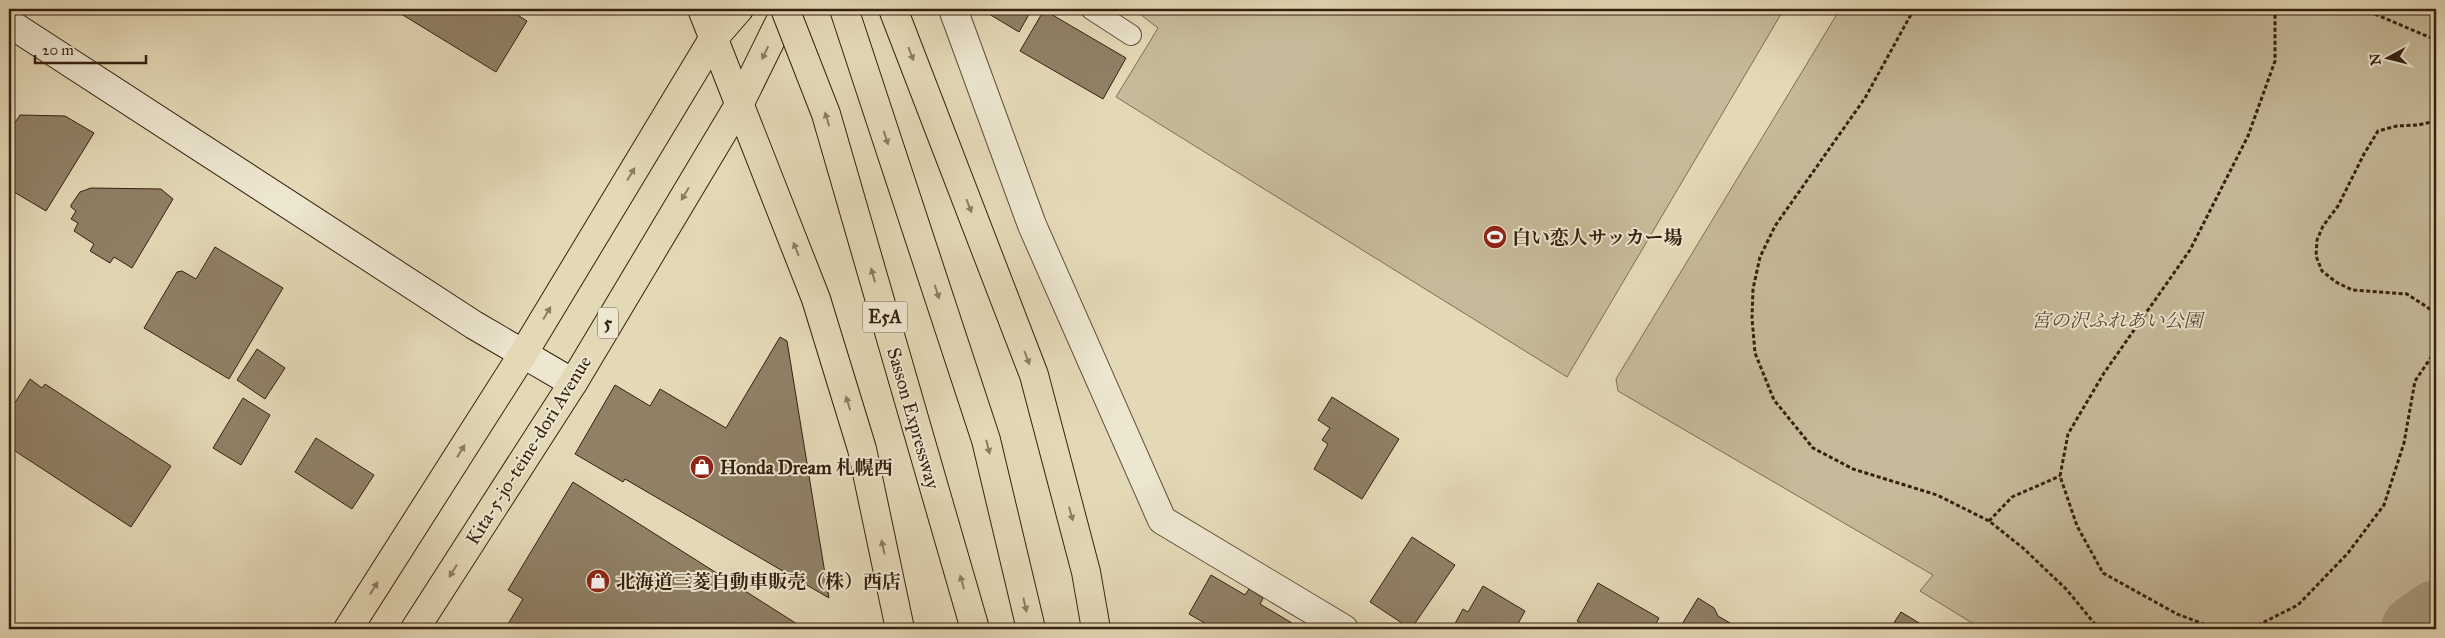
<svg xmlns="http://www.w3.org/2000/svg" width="2445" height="638" font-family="'IM FELL Great Primer','Noto Serif JP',serif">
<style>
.green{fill:#c6ba9a;stroke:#7e6d54}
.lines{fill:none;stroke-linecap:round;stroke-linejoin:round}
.river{stroke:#a89a7e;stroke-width:68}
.building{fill:#908066;stroke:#35200f}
.lane-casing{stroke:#614e39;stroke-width:22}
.street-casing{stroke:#614e39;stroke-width:30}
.secondary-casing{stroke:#35200f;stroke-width:30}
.highway-casing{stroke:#35200f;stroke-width:30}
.path{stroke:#35200f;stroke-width:3;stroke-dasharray:4 2.5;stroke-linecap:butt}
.lane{stroke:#ede6d0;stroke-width:20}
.street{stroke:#ede6d0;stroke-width:28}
.secondary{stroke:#ede6d0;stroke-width:28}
.highway{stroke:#e4d9b7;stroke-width:28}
.highway-bridge-casing{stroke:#35200f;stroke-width:30;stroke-linecap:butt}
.highway-bridge{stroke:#e4d9b7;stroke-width:28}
.oneway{fill:#8c7c63}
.labels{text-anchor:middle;stroke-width:4;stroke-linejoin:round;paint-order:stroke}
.shield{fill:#ede6d0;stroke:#6c5b49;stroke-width:1}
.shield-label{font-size:18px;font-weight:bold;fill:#35200f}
.poi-label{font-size:19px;font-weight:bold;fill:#35200f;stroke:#ede6d0;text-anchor:start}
.park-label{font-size:19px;font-style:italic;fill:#594632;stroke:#ede6d0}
.street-label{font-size:19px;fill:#35200f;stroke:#ede6d0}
</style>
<rect width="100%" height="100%" fill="#e4d9b7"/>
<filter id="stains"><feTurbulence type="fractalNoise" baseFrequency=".004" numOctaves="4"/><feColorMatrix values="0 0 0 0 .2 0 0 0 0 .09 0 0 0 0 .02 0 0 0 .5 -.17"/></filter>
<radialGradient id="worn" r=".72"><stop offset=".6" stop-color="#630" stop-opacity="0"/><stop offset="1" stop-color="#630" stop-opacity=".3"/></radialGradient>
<!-- green -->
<g class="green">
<path d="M1145 9H1784L1567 377 1116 97 1158 28 1141 15Z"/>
<path d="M1840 9H2436V584L2380 629H1982L1920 591 1933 575 1618 391 1616 379Z"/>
</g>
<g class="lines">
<!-- river -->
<path class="river" d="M2415 629 2436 614"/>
</g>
<!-- building -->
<g class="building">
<path d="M393 9H508L527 21 496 72Z"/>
<path d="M992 9H1032L1019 32 989 14Z"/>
<path d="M1044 10 1126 58 1103 99 1020 51Z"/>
<path d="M20 115 65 116 94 133 46 211 9 189V121L14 124Z"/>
<path d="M91 188 161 189 173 199 132 268 114 257 110 263 90 251 94 244 74 231 78 223 71 219 76 211 71 207V205L80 192Z"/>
<path d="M215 247 283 288 229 379 144 328 177 272 182 271 196 279Z"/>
<path d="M780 337 787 341 829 598 625 479 623 482 575 454 615 385 650 406 660 389 726 428Z"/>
<path d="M257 349 285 368 265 399 237 380Z"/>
<path d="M30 379 42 388 45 384 171 466 131 527 9 447V412Z"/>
<path d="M1332 397 1399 439 1362 499 1314 469 1328 444 1322 440 1330 428 1318 420Z"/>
<path d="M243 398 270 415 241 465 213 448Z"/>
<path d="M316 438 374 475 352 509 295 472Z"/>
<path d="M573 482 805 629H672L663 624 660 629H505L523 599 508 590Z"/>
<path d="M1412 537 1455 565 1411 629 1370 602Z"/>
<path d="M1211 575 1245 595 1249 589 1263 598 1260 604 1292 623 1288 629H1215L1189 614Z"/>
<path d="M1598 583 1659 618 1653 629H1592L1577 621Z"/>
<path d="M1483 586 1525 611 1515 629H1452L1463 609 1468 612Z"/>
<path d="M1698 598 1714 608 1718 616 1737 627 1736 629H1679Z"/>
<path d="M1901 612 1929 629H1890Z"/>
</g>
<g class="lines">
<!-- lane casing -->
<g class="lane-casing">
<path id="lane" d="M1091 9 1131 35"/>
</g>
<!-- street casing -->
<g class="street-casing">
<path id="street" d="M953 9 1032 225 1162 520 1344 629"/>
</g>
<!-- secondary casing -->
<g class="secondary-casing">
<path id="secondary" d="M9 23 474 325 573 383"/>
</g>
<!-- highway casing -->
<g class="highway-casing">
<g id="highway">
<path d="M702 9 816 299 862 449 900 629"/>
<path d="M844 9 986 440 1031 629"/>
<path d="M893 9 1034 375 1086 572 1096 629"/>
<path d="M348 629 523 354 713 39 739 9"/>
<path d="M415 629 573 383 739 105 786 9"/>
</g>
</g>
<!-- path -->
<g class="path">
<path d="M1914 9 1865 98 1775 226 1760 257 1753 289 1752 318 1755 353 1774 400 1813 448 1853 469 1937 495 1989 521 2023 548 2067 590 2099 629"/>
<path d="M2363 9 2436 40"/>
<path d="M2436 121 2418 125 2397 126 2378 131 2364 154 2338 206 2323 226 2317 240 2316 256 2322 271 2336 282 2352 290 2407 294 2436 313"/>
<path d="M1989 521 2012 497 2060 476"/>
<path d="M2217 629 2177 614 2103 573 2077 526 2060 476 2068 434 2104 373 2190 250 2248 136 2275 61V9"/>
<path d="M2232 629 2258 625 2298 605 2348 553 2384 505 2404 443 2415 381 2436 350"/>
</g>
<!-- lane -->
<use href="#lane" class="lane"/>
<!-- street -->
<use href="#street" class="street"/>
<!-- secondary -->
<use href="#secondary" class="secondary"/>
<!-- highway -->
<use href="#highway" class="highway"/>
<!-- highway-bridge casing -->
<g class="highway-bridge-casing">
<path id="highway-bridge" d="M785 9 826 114 975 629"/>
</g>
<!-- highway-bridge -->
<use href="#highway-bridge" class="highway-bridge"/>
</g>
<!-- one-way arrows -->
<defs><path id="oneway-solid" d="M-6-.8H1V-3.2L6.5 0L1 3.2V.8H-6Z" transform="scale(1.25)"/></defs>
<g class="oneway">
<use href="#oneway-solid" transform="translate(765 53) rotate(116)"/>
<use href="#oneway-solid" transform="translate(911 54) rotate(69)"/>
<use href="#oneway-solid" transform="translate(827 119) rotate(-107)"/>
<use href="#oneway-solid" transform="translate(886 138) rotate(72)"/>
<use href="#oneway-solid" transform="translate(631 174) rotate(-59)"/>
<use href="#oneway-solid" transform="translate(685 194) rotate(121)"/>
<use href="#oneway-solid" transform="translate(969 206) rotate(69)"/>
<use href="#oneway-solid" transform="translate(796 249) rotate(-112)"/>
<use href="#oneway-solid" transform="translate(873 275) rotate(-106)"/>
<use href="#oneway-solid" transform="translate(937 292) rotate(72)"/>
<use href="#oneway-solid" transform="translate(547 313) rotate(-59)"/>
<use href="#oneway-solid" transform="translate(1027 358) rotate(69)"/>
<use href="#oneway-solid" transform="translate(848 403) rotate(-107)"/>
<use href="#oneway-solid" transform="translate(988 447) rotate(76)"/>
<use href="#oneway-solid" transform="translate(461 451) rotate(-58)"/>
<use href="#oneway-solid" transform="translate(1071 514) rotate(75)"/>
<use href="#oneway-solid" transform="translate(883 547) rotate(-102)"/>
<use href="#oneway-solid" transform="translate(453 571) rotate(122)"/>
<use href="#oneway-solid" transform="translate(962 582) rotate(-106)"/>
<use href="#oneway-solid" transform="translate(374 588) rotate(-58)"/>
<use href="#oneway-solid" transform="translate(1025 605) rotate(77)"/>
</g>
<!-- icons -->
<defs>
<g id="stadium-disc" transform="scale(1.25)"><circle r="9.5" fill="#8f2418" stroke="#ede6d0"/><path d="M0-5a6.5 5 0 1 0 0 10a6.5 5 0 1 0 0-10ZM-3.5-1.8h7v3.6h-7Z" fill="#fff"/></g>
<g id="shop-disc" transform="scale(1.25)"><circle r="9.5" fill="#8f2418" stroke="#ede6d0"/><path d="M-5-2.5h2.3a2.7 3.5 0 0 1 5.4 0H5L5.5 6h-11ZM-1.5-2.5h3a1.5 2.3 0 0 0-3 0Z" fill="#fff"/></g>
</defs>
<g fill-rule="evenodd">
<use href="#stadium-disc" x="1495" y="237"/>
<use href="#shop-disc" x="702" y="467"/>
<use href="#shop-disc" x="598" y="581"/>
</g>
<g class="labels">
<!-- shield labels -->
<g class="shield">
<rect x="862.5" y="301.5" width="45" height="31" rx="4"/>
<rect x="598" y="307.5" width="20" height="31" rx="4"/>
</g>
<g class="shield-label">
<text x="885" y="323">E5A</text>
<text x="608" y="329">5</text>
</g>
<!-- poi labels -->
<g class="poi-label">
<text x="1512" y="244">白い恋人サッカー場</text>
<text x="720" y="474">Honda Dream 札幌西</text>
<text x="616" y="588">北海道三菱自動車販売（株）西店</text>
</g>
<!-- park labels -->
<g class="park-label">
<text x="2117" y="327">宮の沢ふれあい公園</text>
</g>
<!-- street labels -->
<g class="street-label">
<text transform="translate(914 418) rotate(74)" y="7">Sasson Expressway</text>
<text transform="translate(528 450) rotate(-58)" y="7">Kita-5-jo-teine-dori Avenue</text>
</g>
</g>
<!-- margin -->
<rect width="2445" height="638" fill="none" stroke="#e4d9b7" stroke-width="30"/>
<rect x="10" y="10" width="2425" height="618" fill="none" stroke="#35200f" stroke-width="2.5"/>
<rect x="15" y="15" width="2415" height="608" fill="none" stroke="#35200f"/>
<!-- north arrow -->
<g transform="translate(2388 58) rotate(263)" stroke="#ede6d0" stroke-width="4" paint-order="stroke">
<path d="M0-4L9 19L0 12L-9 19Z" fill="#35200f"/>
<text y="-8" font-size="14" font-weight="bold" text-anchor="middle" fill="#35200f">N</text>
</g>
<!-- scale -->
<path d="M35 55v8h111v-8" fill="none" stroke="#35200f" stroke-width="2.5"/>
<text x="42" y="55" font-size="15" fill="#35200f" stroke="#ede6d0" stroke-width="4" paint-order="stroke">20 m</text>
<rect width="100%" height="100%" filter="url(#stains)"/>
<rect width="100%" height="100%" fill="url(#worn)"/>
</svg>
